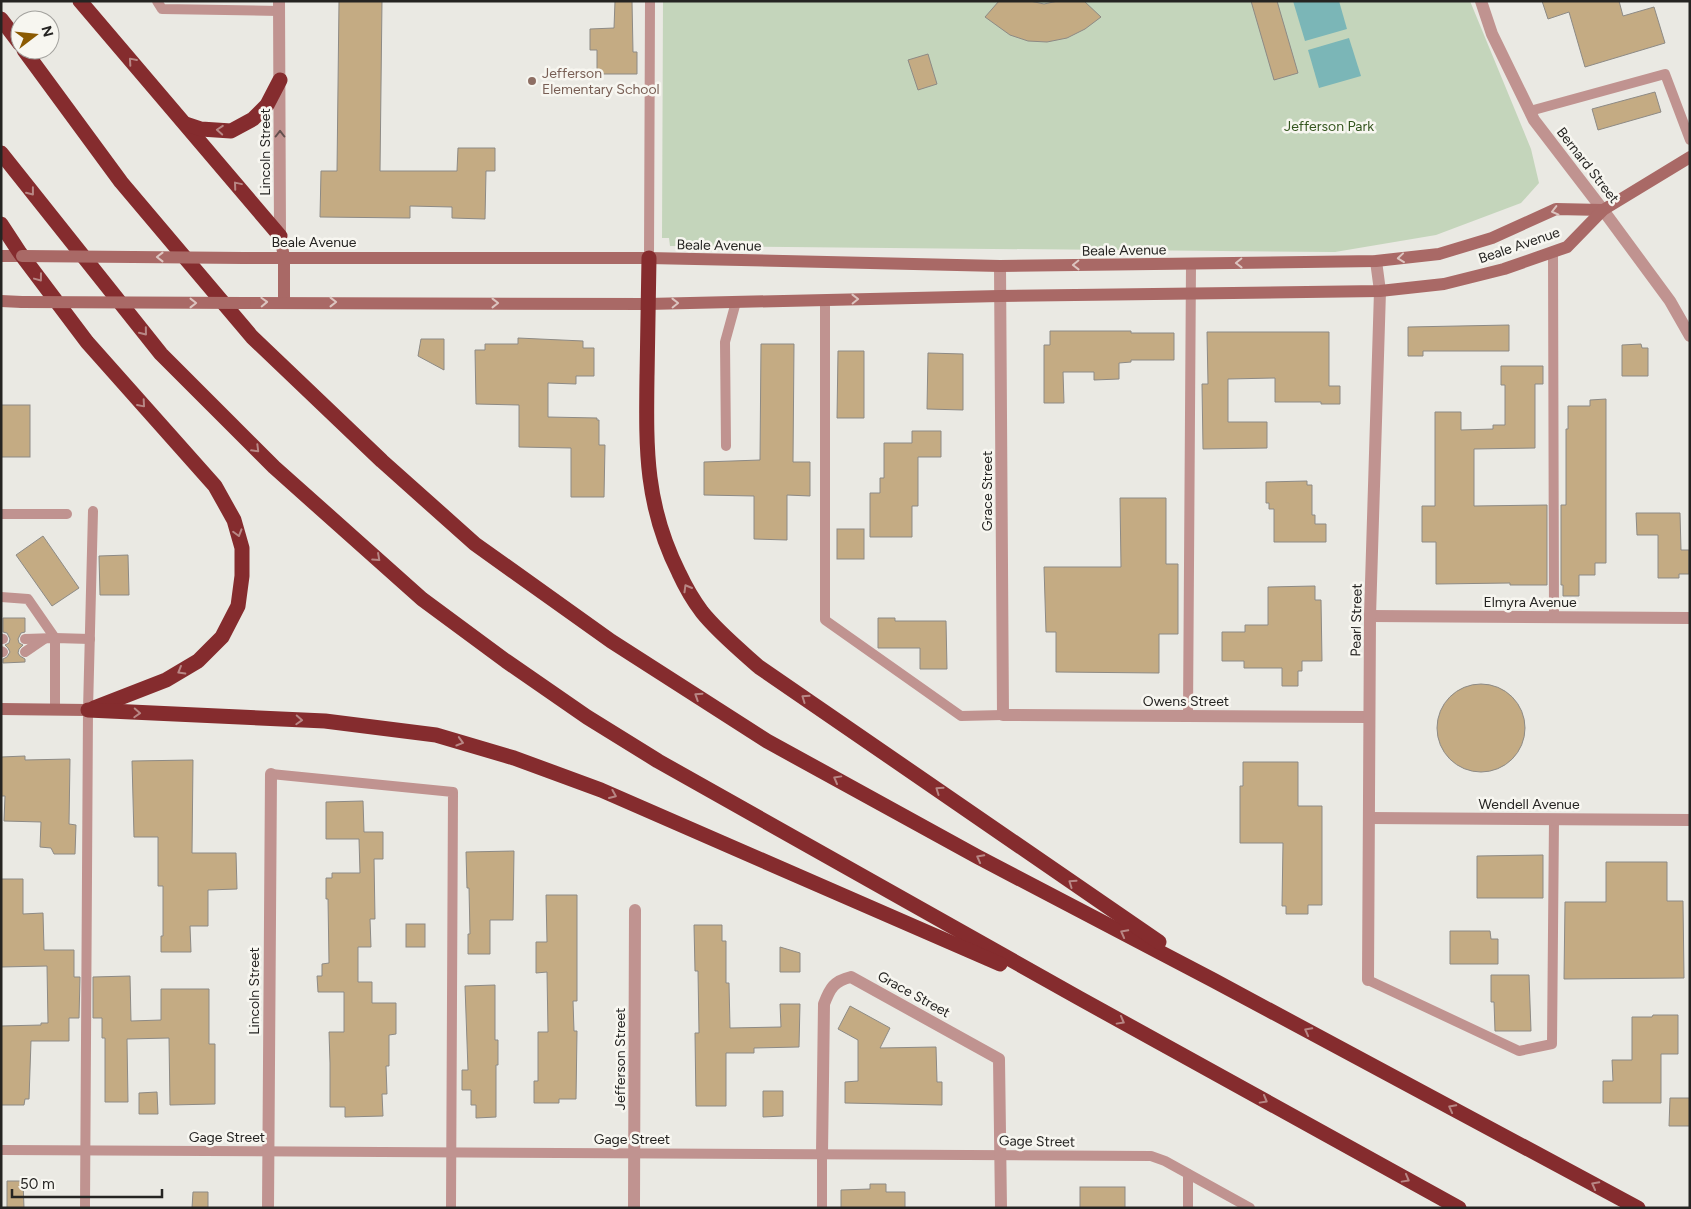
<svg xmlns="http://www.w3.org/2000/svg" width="1691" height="1209" font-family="Figtree,sans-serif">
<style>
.green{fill:#c4d5bb}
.water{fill:#7bb6b7}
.building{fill:#c4ab83;stroke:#8d8a85}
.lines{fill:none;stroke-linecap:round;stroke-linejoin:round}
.service{stroke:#c09390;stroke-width:10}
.minor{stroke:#c09390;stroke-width:12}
.tertiary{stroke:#c09390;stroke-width:12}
.secondary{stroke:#a96966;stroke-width:12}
.motorway{stroke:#852c2e;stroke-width:15}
.secondary-bridge{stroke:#a96966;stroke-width:12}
.oneway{stroke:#b88785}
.oneway2{stroke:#63504e}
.oneway3{stroke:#dcc5c0}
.education-dot{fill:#8d6e63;stroke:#f7f6f0;stroke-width:2}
.labels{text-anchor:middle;stroke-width:5;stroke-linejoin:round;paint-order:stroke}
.education-label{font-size:14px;fill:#785e54;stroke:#f7f6f0;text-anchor:start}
.park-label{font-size:14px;fill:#33541d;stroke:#f7f6f0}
.street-label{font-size:14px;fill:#252422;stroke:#f7f6f0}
</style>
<rect width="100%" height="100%" fill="#eae9e3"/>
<!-- green -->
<path class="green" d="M663 1H1470L1531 149 1539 183 1521 203 1436 235 1335 252 670 246 669 238H662Z"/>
<!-- water -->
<g class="water">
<path d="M1293 1H1339L1347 29 1305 41Z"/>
<path d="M1349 38 1361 76 1319 88 1308 50Z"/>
</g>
<!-- building -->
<g class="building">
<path d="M339 1H382L380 171H457L458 148H495V171H486L485 219 452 218V207L410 206V218L320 217 321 171H337Z"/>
<path d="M615 1H632L633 52H637V74H597V50H590V29L614 28Z"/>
<path d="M999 1H1030L1044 4 1058 1H1084L1101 17 1085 29 1067 38 1047 42 1028 41 1010 35 985 17Z"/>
<path d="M1251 1H1277L1298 73 1274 80Z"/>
<path d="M1542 1H1619L1623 16 1654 7 1665 43 1585 67 1569 12 1548 19Z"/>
<path d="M928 54 937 84 918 90 908 60Z"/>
<path d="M1655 92 1661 112 1598 130 1592 109Z"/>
<path d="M1509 325V351H1423V356H1408V327Z"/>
<path d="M1050 331H1131V333H1174V360H1131V362L1119 363V379L1094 380V372H1063L1064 403H1044V345H1050Z"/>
<path d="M1207 332H1329V386H1340V404H1321V402H1275V378L1228 379V422H1267V448L1203 449 1202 384H1208Z"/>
<path d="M518 338 583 341V348H594V376H576V384L548 383V417L597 418V420H599V445H605L604 497H571V448L519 447V405L476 404 475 350H485V344H518Z"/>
<path d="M421 339H444V370L418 356Z"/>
<path d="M761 344H794L793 462H810V496L787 495V540L754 539V496L704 495V462L760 460Z"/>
<path d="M1641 344 1642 348H1648V376H1622V345Z"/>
<path d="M838 351H864V418H837Z"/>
<path d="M928 353 963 354V410L927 409Z"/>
<path d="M1501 366H1543V384H1535V448L1474 449V506L1547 505V585H1510V583L1436 584V542H1422V506H1435V412H1461V430L1493 429V425H1505V385H1501Z"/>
<path d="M1606 399V563H1595V575H1579V596H1563V585H1561V505H1566V429H1568V406H1590V400Z"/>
<rect x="1" y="405" width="29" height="52"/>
<path d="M912 431H941V457H918V506H912V537H870V493H880V478H884V443H912Z"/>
<path d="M1307 481V485H1312V515H1315V524H1326V542H1274V509H1269V503H1266V482Z"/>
<path d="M1120 498H1166V564H1178V634H1159V673L1056 672V632H1046L1044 567H1121Z"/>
<path d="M1636 513H1680L1681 550H1689V574H1679V578H1658V535H1637Z"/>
<rect x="837" y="529" width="27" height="30"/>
<path d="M43 536 79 588 52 606 16 555Z"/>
<path d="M128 555 129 595H100L99 556Z"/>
<path d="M1315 586V600H1321L1322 661H1302V671H1298V686H1282V668H1244V661H1222V632H1245V625H1268V587Z"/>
<path d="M3 618H25V632L21 633 18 639 19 643 23 645 19 649 18 653 20 656 25 659V662L3 663V659L7 657 10 652 8 648 5 645 9 643 10 639 7 633 3 632Z"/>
<path d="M878 618H895V621H946L947 669H920V648H878Z"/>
<circle cx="1481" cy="728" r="44"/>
<path d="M25 756V760L70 759 69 824 76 825 75 854H54L51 848 40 847 41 822 4 821 5 796H1V757Z"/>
<path d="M193 760 192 853H236L237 889 208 890V926H190L191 952H161V936H163V886H158V837H134L132 761Z"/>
<path d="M1243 762H1298V806H1322V905H1308V914H1286V906H1282L1283 843H1240V786H1243Z"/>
<path d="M363 801 364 832H383V859H374L375 919H370L371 947H358V982H372V1003H396V1034L389 1035V1066H386L387 1094H382L383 1116 345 1117V1107H330V1063L329 1032H344V992H318L317 976H322V964L329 963 328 899H326V878H332V873H360L359 839H326V802Z"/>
<path d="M514 851 513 920H490V954H468V934H470L469 888H467L466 852Z"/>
<path d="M1543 855V898H1477V856Z"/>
<path d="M1606 862H1667V901H1683L1684 978 1564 979 1565 902H1606Z"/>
<path d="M1 879H23V914L43 913 44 950H74V977H80L79 1018H69V1041H31L29 1099H25L24 1105H1V1026L41 1025V1023H48L47 966 1 967Z"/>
<path d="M546 895H577V1001H573L574 1031H577L576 1099H559V1103H534V1081H538V1032H548L547 972 536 973V942H547Z"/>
<rect x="406" y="924" width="19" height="23"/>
<path d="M694 925H722V941H726V983H729L730 1028 781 1027 780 1004H800L799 1047 754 1048V1053H726V1106H696L695 1033H699L698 971H695Z"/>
<path d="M1450 931H1490L1491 939H1498V964H1450Z"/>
<path d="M780 947 800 953V972H780Z"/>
<path d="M1491 975H1529L1531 1031H1495L1494 1002H1491Z"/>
<path d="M130 976 131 1021 161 1020V989H209V1044H215V1104L170 1105 169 1038 127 1039 128 1102H105V1038H102V1018H93V977Z"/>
<path d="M495 985V1040H498V1065H496V1117L476 1118V1105H471V1090H462V1070H468L465 986Z"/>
<path d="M850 1006 890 1028 880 1048 936 1047 937 1082H942V1105L845 1103V1082L858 1081V1040L838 1029Z"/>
<path d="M1653 1015H1678V1054H1661V1103H1603V1081H1613L1612 1060H1632V1017H1652Z"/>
<path d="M763 1091H783V1116L763 1117Z"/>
<path d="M157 1092 158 1114H139V1093Z"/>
<path d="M1670 1098H1690V1126H1669Z"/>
<path d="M7 1181H23L24 1208H7Z"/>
<path d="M870 1184H886V1192H905V1208H841V1190L870 1189Z"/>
<rect x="1080" y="1187" width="45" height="21"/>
<path d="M193 1192H208V1208H192Z"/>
</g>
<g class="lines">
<!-- service -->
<g class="service">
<path d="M157 1 162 9 279 11"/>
<path d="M1530 111 1665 74 1690 140"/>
<path d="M1553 252 1554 617"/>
<path d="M649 258 650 1"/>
<path d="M825 300V620L961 716 1003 715"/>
<path d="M726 446 725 342 736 302"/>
<path d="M1 514H67"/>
<path d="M1 597 28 599 55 638V709"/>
<path d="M1 639H3"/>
<path d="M25 639 55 638 90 639"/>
<path d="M1 651 3 652"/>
<path d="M25 652 44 639"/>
<path d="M1188 716 1191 264"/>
<path d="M271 774 453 792 451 1208"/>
<path d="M1368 980 1519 1051 1552 1044 1554 819"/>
<path d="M1 1150 1151 1156 1165 1161 1250 1208"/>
<path d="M85 1208 88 710 93 511"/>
<path d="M822 1208V1154"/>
<path d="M1188 1208V1174"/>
</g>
<!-- minor -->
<g class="minor">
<path d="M279 1 280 236"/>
<path d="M1000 266 1003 715 1369 717"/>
<path d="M1370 616 1690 618"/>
<path d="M1369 818 1690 820"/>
<path d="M1368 980 1370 616 1380 291 1376 261"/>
<path d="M822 1154 824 1004C830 988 834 981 851 977L999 1059 1001 1208"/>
<path d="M268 1208 271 774"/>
<path d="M634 1208 635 910"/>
</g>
<!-- tertiary -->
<path class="tertiary" d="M1481 1 1492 34 1534 120 1603 210 1670 301 1690 336"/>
<!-- secondary -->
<g class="secondary">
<path d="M280 236 284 257V302"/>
<path d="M1 256H22"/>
<path d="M244 258H649L1000 266 1376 261 1439 254 1492 238 1556 209 1603 210"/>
<path d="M1 301 22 302"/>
<path d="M245 303 648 304 1000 296 1380 291 1444 284 1504 269 1567 247 1603 210 1690 157"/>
<path d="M1 709 88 710"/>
</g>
<!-- motorway -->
<g class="motorway">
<path d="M80 1 280 236"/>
<path d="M1 19 20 44"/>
<path d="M24 50 121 182 252 337 382 461 475 544 611 641 767 741 978 857 1213 980 1638 1208"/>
<path d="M186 124 201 129 231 131 253 119 267 105 280 80"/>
<path d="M1 153 161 354 274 467 422 599 506 661 587 717 658 761 1079 998 1459 1208"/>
<path d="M1 224 20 253 87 342 215 486 234 520 242 548V576L238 606 222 637 198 661 166 680 94 708"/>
<path d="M649 258C648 298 648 337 647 376 646 450 645 505 679 573 685 586 693 600 702 612 718 632 740 650 759 667L1159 942"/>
<path d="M88 710 325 721 436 735 514 758 601 790 1000 964"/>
</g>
<!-- secondary-bridge -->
<g class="secondary-bridge">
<path d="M22 256 244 258"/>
<path d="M22 302 245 303"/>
</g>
</g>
<!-- one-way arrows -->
<defs><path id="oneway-chevron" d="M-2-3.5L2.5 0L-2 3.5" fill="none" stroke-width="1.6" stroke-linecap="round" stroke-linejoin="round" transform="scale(1.25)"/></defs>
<g class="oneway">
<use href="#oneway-chevron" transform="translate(132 61) rotate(-131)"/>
<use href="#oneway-chevron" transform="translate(220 130) rotate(-176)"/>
<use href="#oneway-chevron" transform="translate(237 185) rotate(-130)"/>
<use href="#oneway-chevron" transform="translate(31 192) rotate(52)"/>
<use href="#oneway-chevron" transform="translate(39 278) rotate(53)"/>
<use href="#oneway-chevron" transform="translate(144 332) rotate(51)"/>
<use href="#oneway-chevron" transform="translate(142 404) rotate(49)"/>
<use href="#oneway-chevron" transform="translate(256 449) rotate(45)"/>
<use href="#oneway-chevron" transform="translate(238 533) rotate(74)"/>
<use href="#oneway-chevron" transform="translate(377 558) rotate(42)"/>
<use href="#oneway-chevron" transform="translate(687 588) rotate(-120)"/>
<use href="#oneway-chevron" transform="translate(181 671) rotate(150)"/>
<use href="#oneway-chevron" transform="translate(698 696) rotate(-147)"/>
<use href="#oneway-chevron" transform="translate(805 698) rotate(-145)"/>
<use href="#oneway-chevron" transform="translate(137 713) rotate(3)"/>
<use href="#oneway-chevron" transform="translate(299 720) rotate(3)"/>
<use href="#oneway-chevron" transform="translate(460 742) rotate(16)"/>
<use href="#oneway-chevron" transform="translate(837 779) rotate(-151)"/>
<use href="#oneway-chevron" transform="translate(939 790) rotate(-145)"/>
<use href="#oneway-chevron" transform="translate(613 795) rotate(23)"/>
<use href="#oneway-chevron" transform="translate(980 858) rotate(-152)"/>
<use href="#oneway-chevron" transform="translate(1072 883) rotate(-145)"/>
<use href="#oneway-chevron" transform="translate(1124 933) rotate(-152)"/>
<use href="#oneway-chevron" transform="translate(1121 1021) rotate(29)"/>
<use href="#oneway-chevron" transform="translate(1308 1031) rotate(-152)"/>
<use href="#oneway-chevron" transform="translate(1264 1100) rotate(29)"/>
<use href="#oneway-chevron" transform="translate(1452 1108) rotate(-152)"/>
<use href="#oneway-chevron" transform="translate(1406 1179) rotate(29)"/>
<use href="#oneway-chevron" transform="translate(1595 1185) rotate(-152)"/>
</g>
<use class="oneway2" href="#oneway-chevron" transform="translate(280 134) rotate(-90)"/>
<g class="oneway3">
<use href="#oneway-chevron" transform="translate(1555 211) rotate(166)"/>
<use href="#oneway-chevron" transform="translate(160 257) rotate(-180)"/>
<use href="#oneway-chevron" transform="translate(1401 258) rotate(174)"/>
<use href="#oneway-chevron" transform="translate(1239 263) rotate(179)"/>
<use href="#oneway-chevron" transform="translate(1076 265) rotate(179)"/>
<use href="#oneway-chevron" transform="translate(855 299) rotate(-1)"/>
<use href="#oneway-chevron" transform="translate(264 302) rotate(-2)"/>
<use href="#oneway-chevron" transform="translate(333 302)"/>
<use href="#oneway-chevron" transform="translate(193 303)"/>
<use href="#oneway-chevron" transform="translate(495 303)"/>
<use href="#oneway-chevron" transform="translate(675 303) rotate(-1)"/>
</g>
<!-- markers -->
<circle class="education-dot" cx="532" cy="81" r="5"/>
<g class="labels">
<!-- education labels -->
<g class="education-label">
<text x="542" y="78">Jefferson<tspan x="542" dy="16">Elementary School</tspan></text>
</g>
<!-- park labels -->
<g class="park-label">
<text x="1329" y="131">Jefferson Park</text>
</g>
<!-- street labels -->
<g class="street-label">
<text transform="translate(265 152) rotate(-90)" y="5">Lincoln Street</text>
<text transform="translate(1588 165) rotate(52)" y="5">Bernard Street</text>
<text x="314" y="247">Beale Avenue</text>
<text transform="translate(719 245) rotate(1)" y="5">Beale Avenue</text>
<text transform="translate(1519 245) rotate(-19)" y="5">Beale Avenue</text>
<text transform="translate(1124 250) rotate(-1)" y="5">Beale Avenue</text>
<text transform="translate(987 491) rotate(-90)" y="5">Grace Street</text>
<text x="1530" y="607">Elmyra Avenue</text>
<text transform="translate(1356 620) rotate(-89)" y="5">Pearl Street</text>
<text x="1186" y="706">Owens Street</text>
<text x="1529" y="809">Wendell Avenue</text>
<text transform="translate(254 991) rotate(-90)" y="5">Lincoln Street</text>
<text transform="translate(914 994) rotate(29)" y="5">Grace Street</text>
<text transform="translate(620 1059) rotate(-90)" y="5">Jefferson Street</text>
<text x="227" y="1142">Gage Street</text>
<text x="632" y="1144">Gage Street</text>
<text transform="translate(1037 1141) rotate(1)" y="5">Gage Street</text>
</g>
</g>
<!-- border -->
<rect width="1691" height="1209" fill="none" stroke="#252422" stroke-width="5"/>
<!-- north arrow -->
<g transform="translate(35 35) rotate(74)"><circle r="24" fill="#f7f6f0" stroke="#a3a29e"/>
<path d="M0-4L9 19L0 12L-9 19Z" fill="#8b5a02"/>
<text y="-8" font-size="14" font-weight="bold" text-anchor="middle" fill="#252422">N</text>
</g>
<!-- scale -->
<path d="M12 1189v8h150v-8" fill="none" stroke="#252422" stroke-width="2.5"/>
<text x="20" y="1189" font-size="15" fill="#252422" stroke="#f7f6f0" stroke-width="4" paint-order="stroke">50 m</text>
</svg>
